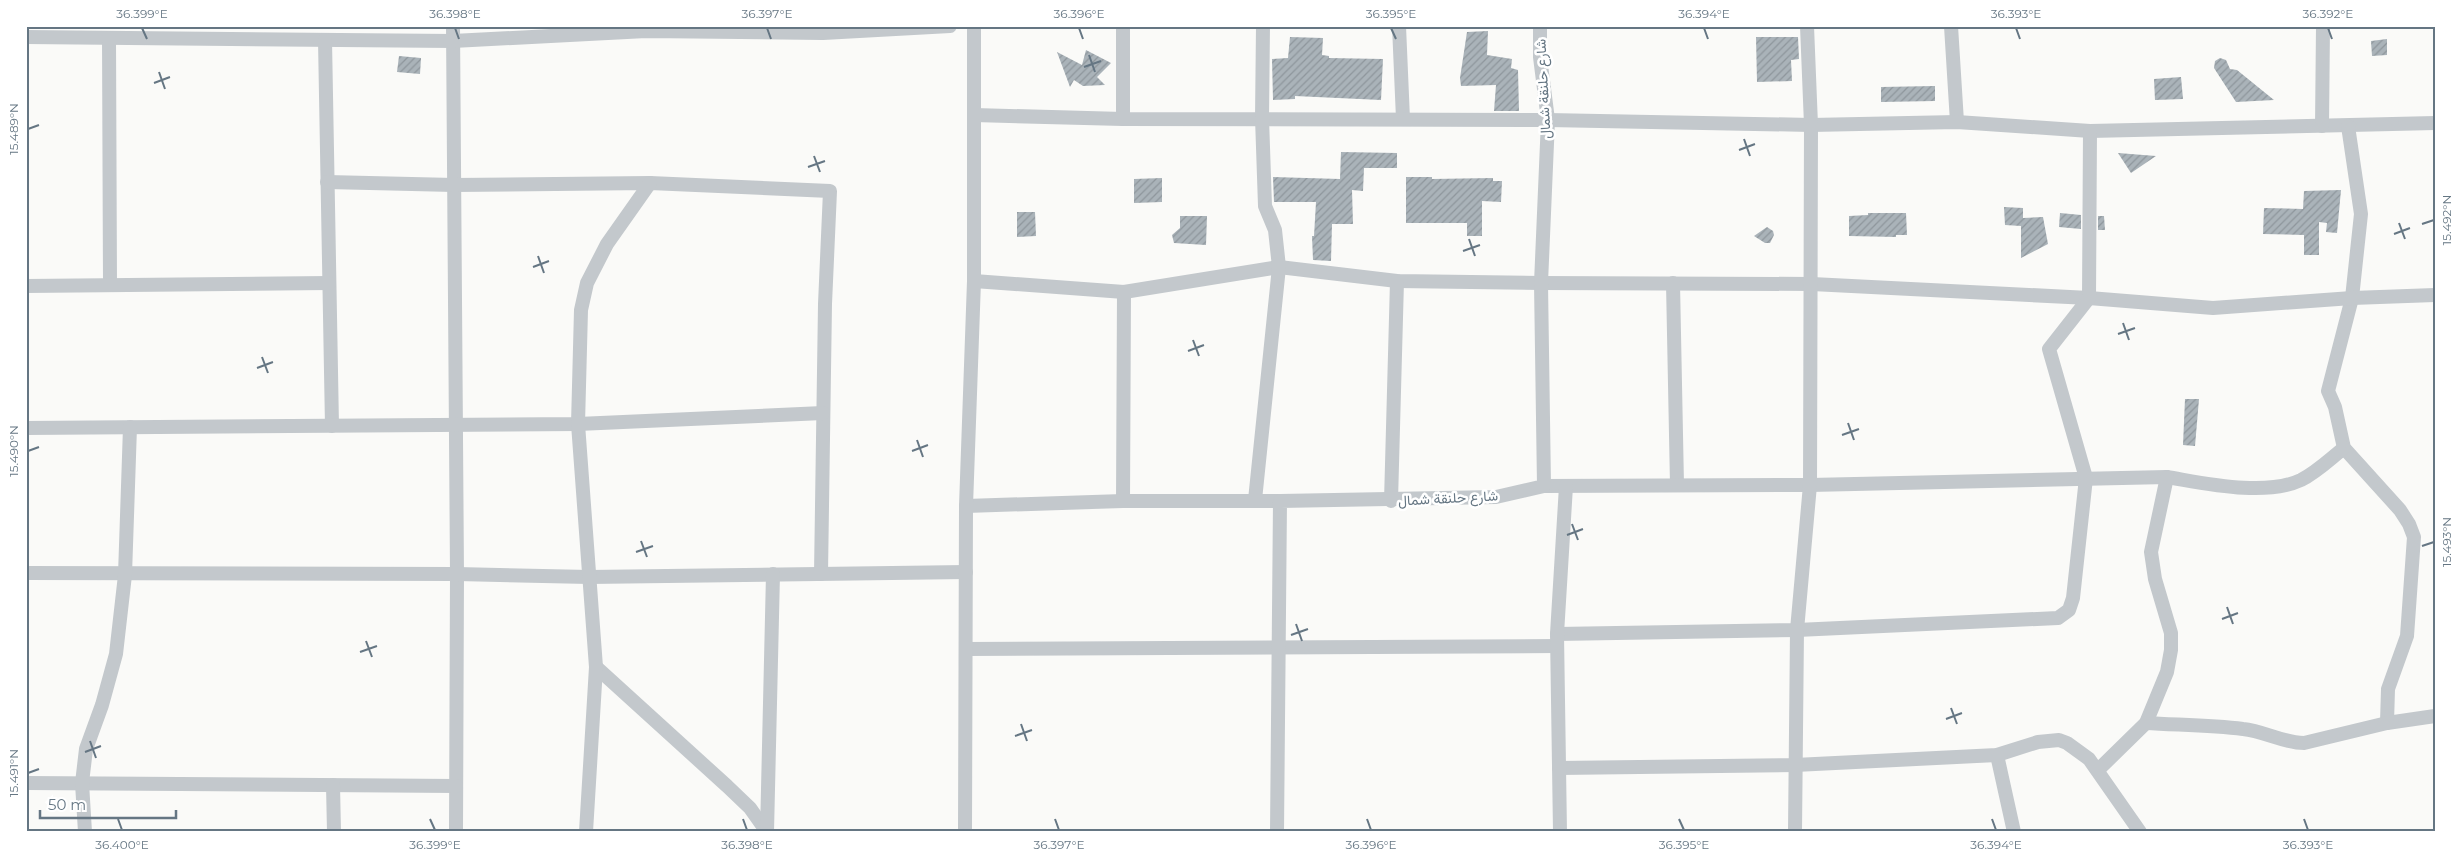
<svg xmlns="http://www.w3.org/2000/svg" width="2461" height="858" font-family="Montserrat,Vazirmatn,sans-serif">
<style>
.building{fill:url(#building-hatch)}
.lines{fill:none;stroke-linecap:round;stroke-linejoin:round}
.minor{stroke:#c3c8cc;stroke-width:14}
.ticks{fill:none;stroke:#657683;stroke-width:2}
.labels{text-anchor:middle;stroke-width:5;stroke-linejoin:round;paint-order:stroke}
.street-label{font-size:14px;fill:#657683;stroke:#fff}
.neatline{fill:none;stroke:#657683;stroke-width:2}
.ticks-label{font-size:12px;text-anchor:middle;fill:#657683}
</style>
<defs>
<pattern id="building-hatch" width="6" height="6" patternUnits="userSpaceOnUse" patternTransform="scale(1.25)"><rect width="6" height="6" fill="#aab3b9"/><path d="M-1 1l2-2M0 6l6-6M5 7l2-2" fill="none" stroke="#8e969c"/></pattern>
</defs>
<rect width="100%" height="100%" fill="#fafaf8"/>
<!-- building -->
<g class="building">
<path d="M1488 31 1487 55 1512 59 1511 68 1518 70 1519 111H1494L1496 85 1461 86 1460 78 1467 32Z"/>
<path d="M1290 37 1323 38 1322 55 1329 56V58L1383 59 1381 100 1295 96V99L1273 100 1272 59 1288 58Z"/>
<path d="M1756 37H1798L1799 59 1791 60 1792 81 1757 82Z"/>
<path d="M2387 39V55L2372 56 2371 41Z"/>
<path d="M1086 50 1111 63 1097 77 1105 85 1083 86 1074 80 1070 87 1057 52 1082 65Z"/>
<path d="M399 56 421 58 420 74 397 72Z"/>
<path d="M2220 58 2226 60 2230 69 2237 70 2274 100 2236 102 2214 68 2215 61Z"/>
<path d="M2181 77 2183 99 2155 100 2154 79Z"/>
<path d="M1935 86V101L1881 102V87Z"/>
<path d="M1341 152 1397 153V168H1364L1363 191 1352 190 1353 224H1332L1331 261 1313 260 1312 236H1314L1316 202H1274L1273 177 1340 179Z"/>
<path d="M2118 153 2156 156 2131 173Z"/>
<path d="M1406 177H1432V179L1493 178V181H1502L1501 202 1482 201V236H1467V223H1406Z"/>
<path d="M1162 178V202L1134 203V179Z"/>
<path d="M2341 190 2337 233 2326 232 2327 223 2319 222V255H2304V235L2263 234 2264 208 2303 209 2304 191Z"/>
<path d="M2004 207 2023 208V218L2043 217 2048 244 2021 258V226L2005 225Z"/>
<path d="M1017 212H1035L1036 236 1017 237Z"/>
<path d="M1868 213H1906L1907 235H1896V237L1849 236V216L1868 215Z"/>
<path d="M2060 213 2081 215V229L2059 227Z"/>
<path d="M1180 216H1207L1206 245 1174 243 1172 235 1180 228Z"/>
<path d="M2098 216H2104L2105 230H2098Z"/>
<path d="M1767 227 1773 231 1774 235 1770 243H1765L1754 236Z"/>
<path d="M2185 399H2199L2195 446 2183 445Z"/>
</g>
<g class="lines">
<!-- minor -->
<g class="minor">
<path d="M453 26 457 574 456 832"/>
<path d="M1399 26 1403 119"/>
<path d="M1951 26 1957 122"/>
<path d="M26 37 453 41 646 31 823 33 950 26"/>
<path d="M109 38 110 284"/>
<path d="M325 40 332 426"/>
<path d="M974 115 1123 119 1548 120 1811 125 1957 122 2090 131 2435 123"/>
<path d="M1123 119V26"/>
<path d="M2322 126 2323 26"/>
<path d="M2348 126 2361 214 2352 298 2328 391 2335 407 2344 448 2400 510 2409 524 2414 537 2407 636 2388 689 2387 723"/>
<path d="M327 182 454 185 650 183 830 191 825 304 821 574"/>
<path d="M974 281 1124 292 1279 267 1397 281 1541 283 1812 284 2089 298 2213 308 2352 298 2435 295"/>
<path d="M1673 283 1677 485"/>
<path d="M26 286 329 283"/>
<path d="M26 428 578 424 823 413"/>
<path d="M1544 486 1810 485 2167 477C2204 483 2265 497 2301 480 2317 472 2330 459 2344 448"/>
<path d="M1255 500 1279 267 1275 230 1265 206 1262 118 1263 26"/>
<path d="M1123 501 1124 292"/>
<path d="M1391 501 1397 281"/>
<path d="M966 506 1123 501H1280"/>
<path d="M26 573 457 574 589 577 966 572"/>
<path d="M1557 634 1797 630 2058 618 2069 610 2073 598 2086 478 2049 349 2089 298 2090 131"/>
<path d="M966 649 1557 646"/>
<path d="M596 667 727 786 750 808 767 832"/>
<path d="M2146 723C2178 725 2211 725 2243 729 2264 731 2283 743 2304 743L2387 723 2435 716"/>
<path d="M1997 755 2014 832"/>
<path d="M1559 768 1795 765 1997 755 2038 742 2059 740 2067 743 2089 759 2140 832"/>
<path d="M2098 770 2146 723 2167 672 2171 650V633L2155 579 2151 552 2167 477"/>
<path d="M26 783 456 786"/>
<path d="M333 785 334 832"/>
<path d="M85 832 82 783 86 749 102 705 116 654 125 575 130 427"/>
<path d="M586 832 596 667 578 424 581 310 587 283 607 244 650 183"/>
<path d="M767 832 773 574"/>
<path d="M965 832 966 506 974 281V26"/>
<path d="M1277 832 1280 501 1496 497 1544 486 1541 283 1548 120 1540 57V26"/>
<path d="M1560 832 1557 634 1566 486"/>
<path d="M1795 832 1797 630 1810 485 1811 125 1807 26"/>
</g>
</g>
<!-- ticks -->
<path class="ticks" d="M142 28 147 39M455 28 459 39M767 28 771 39M1079 28 1083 39M1391 28 1396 39M1704 28 1708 39M2016 28 2020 39M2328 28 2332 39M1089 55 1095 72M1084 67 1101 61M159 72 165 89M154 83 170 77M28 129 39 125M1744 139 1750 156M1739 150 1755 144M814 156 820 172M808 167 825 161M2399 223 2405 239M2422 224 2434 220M2394 234 2410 228M1469 239 1475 256M1463 251 1480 245M538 256 544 273M533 267 549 261M2123 323 2129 340M2118 334 2135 328M1193 340 1199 356M1188 351 1204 345M262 357 268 373M257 368 273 362M1848 423 1854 440M1842 435 1859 429M917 440 923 457M28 451 39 447M912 451 928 445M1572 524 1578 540M1567 535 1583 529M641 541 647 557M2422 546 2434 542M636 552 653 546M2227 607 2233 624M2222 619 2238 613M1296 624 1302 641M1291 635 1308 629M366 641 372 657M360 652 377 646M1951 708 1957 724M1946 719 1962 713M1021 724 1027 741M1015 736 1032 730M90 741 96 758M85 752 101 746M28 773 39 769M118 819 122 830M430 819 435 830M743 819 747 830M1055 819 1059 830M1367 819 1371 830M1679 819 1684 830M1992 819 1996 830M2304 819 2308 830"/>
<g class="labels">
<!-- street labels -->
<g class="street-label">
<text transform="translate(1543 89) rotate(-93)" y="5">شارع حلنقة شمال</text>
<text transform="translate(1448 498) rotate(-3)" y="5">شارع حلنقة شمال</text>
</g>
</g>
<!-- border -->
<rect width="2461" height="858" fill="none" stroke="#ffffff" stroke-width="55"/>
<!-- scale -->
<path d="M40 810v8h136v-8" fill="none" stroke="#657683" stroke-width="2.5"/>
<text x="48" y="810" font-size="15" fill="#657683" stroke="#ffffff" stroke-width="4" paint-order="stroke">50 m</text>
<rect x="28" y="28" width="2406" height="802" class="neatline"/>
<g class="ticks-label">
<text x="142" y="18">36.399°E</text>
<text x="455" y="18">36.398°E</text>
<text x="767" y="18">36.397°E</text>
<text x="1079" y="18">36.396°E</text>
<text x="1391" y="18">36.395°E</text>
<text x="1704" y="18">36.394°E</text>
<text x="2016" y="18">36.393°E</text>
<text x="2328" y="18">36.392°E</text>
<text transform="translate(14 129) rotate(-90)" y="4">15.489°N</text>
<text transform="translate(2447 220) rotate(-90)" y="4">15.492°N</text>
<text transform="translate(14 451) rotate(-90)" y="4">15.490°N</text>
<text transform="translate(2447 542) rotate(-90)" y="4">15.493°N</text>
<text transform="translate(14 773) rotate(-90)" y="4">15.491°N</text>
<text x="122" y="849">36.400°E</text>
<text x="435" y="849">36.399°E</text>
<text x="747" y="849">36.398°E</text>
<text x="1059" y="849">36.397°E</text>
<text x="1371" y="849">36.396°E</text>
<text x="1684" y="849">36.395°E</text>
<text x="1996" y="849">36.394°E</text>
<text x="2308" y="849">36.393°E</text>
</g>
</svg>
